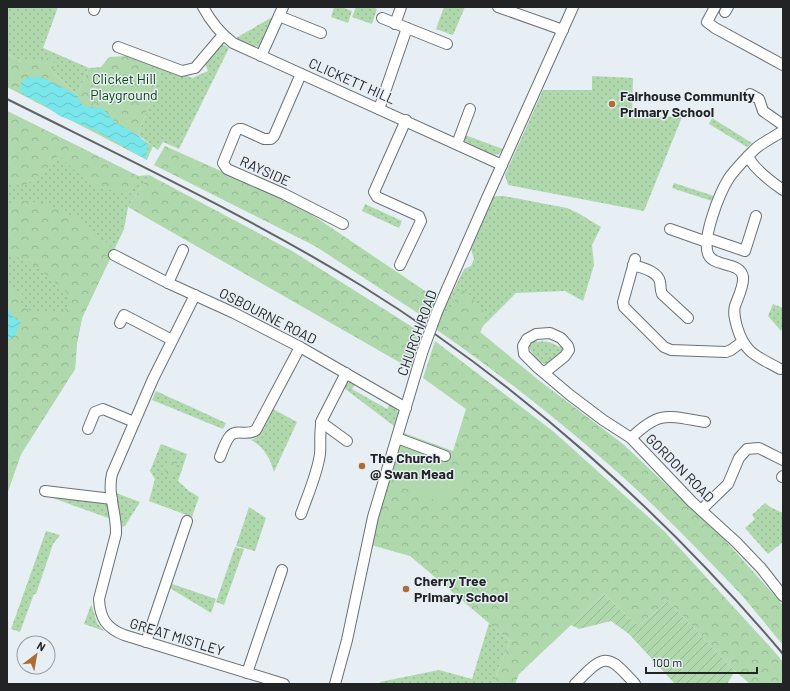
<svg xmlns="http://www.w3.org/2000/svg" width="790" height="691" font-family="Barlow,sans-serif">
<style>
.grass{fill:url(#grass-dots)}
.forest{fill:url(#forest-crowns)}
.garden{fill:url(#garden-furrows)}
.pitch{fill:#afd8ad}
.water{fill:url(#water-waves)}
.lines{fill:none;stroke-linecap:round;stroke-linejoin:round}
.minor-casing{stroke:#6a7176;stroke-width:12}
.minor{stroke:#fff;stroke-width:10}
.rail{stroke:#606467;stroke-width:2}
.minor-bridge-casing{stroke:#6a7176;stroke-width:12;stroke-linecap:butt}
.minor-bridge{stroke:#fff;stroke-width:10}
.poi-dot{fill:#ac6c34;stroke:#e7eef4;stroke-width:1.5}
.labels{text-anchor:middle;stroke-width:3;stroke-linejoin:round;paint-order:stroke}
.park-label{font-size:14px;fill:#0b470e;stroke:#e7eef4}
.street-label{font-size:14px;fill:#212325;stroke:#e7eef4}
.poi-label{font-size:14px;font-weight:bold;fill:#212325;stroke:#e7eef4;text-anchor:start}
</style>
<defs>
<pattern id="grass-dots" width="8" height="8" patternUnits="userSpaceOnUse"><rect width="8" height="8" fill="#afd8ad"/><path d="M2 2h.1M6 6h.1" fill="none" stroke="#96b995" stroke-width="1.8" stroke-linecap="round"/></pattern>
<pattern id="forest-crowns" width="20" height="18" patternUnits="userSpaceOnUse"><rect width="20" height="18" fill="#afd8ad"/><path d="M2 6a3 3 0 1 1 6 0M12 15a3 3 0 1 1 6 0" fill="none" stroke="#96b995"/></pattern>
<pattern id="garden-furrows" width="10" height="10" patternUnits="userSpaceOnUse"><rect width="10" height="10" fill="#afd8ad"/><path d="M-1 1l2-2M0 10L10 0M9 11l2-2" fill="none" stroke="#96b995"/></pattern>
<pattern id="water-waves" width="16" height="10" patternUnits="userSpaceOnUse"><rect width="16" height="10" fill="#78e6ea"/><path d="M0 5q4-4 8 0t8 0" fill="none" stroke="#68c5c9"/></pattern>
</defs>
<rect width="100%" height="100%" fill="#e7eef4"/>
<!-- grass -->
<g class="grass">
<path d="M7 7H58L43 48 89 68 77 95 53 73 23 62 7 54Z"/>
<path d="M334 7H341L352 11 348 23 331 17Z"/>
<path d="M356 7H372L377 9 372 24 352 17Z"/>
<path d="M444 7H465L453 35 436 29Z"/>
<path d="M274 16 261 45 258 47 236 38Z"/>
<path d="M219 42 229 48 179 149 163 142 158 150 138 135 162 68 178 72 192 78 208 71 204 61Z"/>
<path d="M592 76 633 78 632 116 682 117 644 211 508 185 505 175 543 90H592Z"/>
<path d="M7 111 138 176 149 175 128 207 124 229 82 318 77 343 75 369 21 454 7 494Z"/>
<path d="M712 118 752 143 747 147 709 124Z"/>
<path d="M465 135 503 149 499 154 494 155 466 142 464 140Z"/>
<path d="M674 183 714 196 712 201 672 188Z"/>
<path d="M504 196 567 208 578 213 601 227 592 245 594 265 583 301 565 291 516 293 483 326 471 352 437 329 443 312 464 269 471 266 474 259 471 249 493 198 496 196Z"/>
<path d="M365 204 402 221 399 228 362 211Z"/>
<path d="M773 304 783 308V327L781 331 768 316Z"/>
<path d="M535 340 537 342C545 340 552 342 559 347L561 345 563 346 564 351 549 364C539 365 533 356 529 347L532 342Z"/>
<path d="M348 382 355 384 352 389 387 409 390 404 396 408 398 413 394 426 344 388Z"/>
<path d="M156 391 226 423 223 429 152 400Z"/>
<path d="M273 409 297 422 274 472C270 458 264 447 251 440 263 436 268 420 273 409Z"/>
<path d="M161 444 187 454 178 481 189 491 199 497 192 517 149 501 155 479 150 471Z"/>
<path d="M116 493 140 502 125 526 122 527Z"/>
<path d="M50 497 106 503 108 505 111 519Z"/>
<path d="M765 503 770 507 783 513V542L768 554 745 528 755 519 752 515Z"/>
<path d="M249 507 266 518 255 551 236 546Z"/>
<path d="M46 531 60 535 53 544 36 594H34L20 632 11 629Z"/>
<path d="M235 547 244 549 224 605 216 602Z"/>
<path d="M172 584 216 599 211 613 170 588Z"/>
<path d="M91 605 92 606 97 623 104 631 84 624Z"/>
<path d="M489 623 510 641 493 684H379L380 682 439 670 472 679Z"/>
</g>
<!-- forest -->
<g class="forest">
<path d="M7 54 23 62 55 57 53 73 77 95 89 68 101 67 109 57 128 56 162 68 138 135 128 130 153 146 147 160 7 87Z"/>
<path d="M7 111 138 176 129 195 91 185 58 155 44 172 22 187 7 180Z"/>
<path d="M165 146 299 206 437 299 433 323 315 246 154 165Z"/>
<path d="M149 175 292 251 425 335 413 370 128 207Z"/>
<path d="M13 199 47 204 76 218 110 245 111 256 82 318 77 343 75 369 21 454 7 494V288L23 293 18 301 29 310 51 313 71 308 66 291 27 260 7 255V209Z"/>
<path d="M462 288 486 313 480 332 541 382 623 444 723 538 783 605V645C767 626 751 605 734 587 691 542 647 497 599 456 547 411 493 369 437 330Z"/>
<path d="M435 341 554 432 664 531 773 650 783 662V684H750L735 671 668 601 638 626 604 594 519 674 515 684H493L510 641 410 556 371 545 401 432 453 451 466 409 423 378Z"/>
<path d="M170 457 177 461 176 472 170 478 164 476Z"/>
</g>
<!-- garden -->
<path class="garden" d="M604 594 638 626 668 601 735 671 727 684H675L629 634 611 621 579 629 571 625Z"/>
<!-- pitch -->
<path class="pitch" d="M408 454 462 475 450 506 396 485Z"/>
<!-- water -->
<g class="water">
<path d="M28 77H39L52 82 77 95 83 106 102 108 116 123 138 135 148 145 146 155 147 160 97 131 60 116 39 102 27 97 19 89 22 82Z"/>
<path d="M7 307 12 316 21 322 15 335 7 341Z"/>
</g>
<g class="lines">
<!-- minor casing -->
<g class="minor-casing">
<g id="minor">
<path d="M203 7C211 22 220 33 233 43L502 165"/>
<path d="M498 7 563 30"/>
<path d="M715 7 707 22 715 28 783 65"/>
<path d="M94 10 95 7"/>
<path d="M725 12 728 7"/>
<path d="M279 16 321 33"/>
<path d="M382 18 447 44"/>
<path d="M395 24 401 7"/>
<path d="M118 47 182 71 195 68 223 35"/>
<path d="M261 56 283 7"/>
<path d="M301 74 274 136 271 139H264L242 129H239L236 131 223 163 227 169 284 194 343 224"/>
<path d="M750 94 759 99 763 111 783 125"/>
<path d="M379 109 407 28"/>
<path d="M457 144 470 109"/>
<path d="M748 156C753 168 773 183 783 190"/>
<path d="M670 229 707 242"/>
<path d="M707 238 745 251 756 216"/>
<path d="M114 255 168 283 234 313 300 347 406 408"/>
<path d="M635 259 623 302 624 307 664 347 671 350 726 352 731 350 742 342"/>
<path d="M400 265 421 221 419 216 377 197 374 192 406 120"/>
<path d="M633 265C642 268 658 271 660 282 661 286 660 290 662 294L688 318"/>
<path d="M168 283 183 250"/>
<path d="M447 289 487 198 573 7"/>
<path d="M195 295 153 379 112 474C107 494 117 514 116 534L99 599C100 618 106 628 124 635L284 684"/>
<path d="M120 323 124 315 172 340"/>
<path d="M780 369C757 356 745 354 737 327 735 319 733 313 735 306 738 297 744 286 743 277 741 262 716 267 709 256 700 241 720 192 729 178 736 168 746 158 755 149 763 142 774 137 783 131"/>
<path d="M544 373 565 356 569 350 568 346 561 338 550 333 536 334 527 339 523 346 524 354 538 368 570 395 603 420 631 438 692 502 736 542 761 568 783 596"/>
<path d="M321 422 347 441"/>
<path d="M88 429 95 412 103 409 134 422"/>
<path d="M397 438 445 456"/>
<path d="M631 438C660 410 668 416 705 422"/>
<path d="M220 457C223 450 225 442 230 436 237 428 247 437 256 430L300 347"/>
<path d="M782 477 783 476"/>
<path d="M45 491 112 499"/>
<path d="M701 510 728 484 739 458 747 449 759 448 783 460"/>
<path d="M301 514C308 494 317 475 320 454 321 443 319 431 322 420L346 373"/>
<path d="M146 642 187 521"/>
<path d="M247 673 282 570"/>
<path d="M335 684 347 640 373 517 422 353"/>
<path d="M575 684C604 654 607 652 635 684"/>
</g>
</g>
<!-- minor -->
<use href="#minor" class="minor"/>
<!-- rail -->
<path class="rail" d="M7 99C127 159 248 216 362 286 520 384 664 513 783 654"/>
<!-- minor-bridge casing -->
<g class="minor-bridge-casing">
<path id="minor-bridge" d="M422 353 437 312 447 289"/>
</g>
<!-- minor-bridge -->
<use href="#minor-bridge" class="minor-bridge"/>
</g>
<!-- markers -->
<g class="poi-dot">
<circle cx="612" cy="104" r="4"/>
<circle cx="362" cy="466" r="4"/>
<circle cx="406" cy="589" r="4"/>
</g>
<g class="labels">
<!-- park labels -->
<g class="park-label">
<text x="124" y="84">Clicket Hill<tspan x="124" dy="16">Playground</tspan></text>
</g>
<!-- street labels -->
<g class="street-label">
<text transform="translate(352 81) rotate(24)" y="5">CLICKETT HILL</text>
<text transform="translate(265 171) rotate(24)" y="5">RAYSIDE</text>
<text transform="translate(268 316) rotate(27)" y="5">OSBOURNE ROAD</text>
<text transform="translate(417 333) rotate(-70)" y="5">CHURCH ROAD</text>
<text transform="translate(680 468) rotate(45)" y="5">GORDON ROAD</text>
<text transform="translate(177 637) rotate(17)" y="5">GREAT MISTLEY</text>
</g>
<!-- poi labels -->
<g class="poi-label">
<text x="620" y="101">Fairhouse Community<tspan x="620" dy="16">Primary School</tspan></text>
<text x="370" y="463">The Church<tspan x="370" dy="16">@ Swan Mead</tspan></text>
<text x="414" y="586">Cherry Tree<tspan x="414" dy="16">Primary School</tspan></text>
</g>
</g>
<!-- border -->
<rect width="790" height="691" fill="none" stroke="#212325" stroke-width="16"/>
<!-- north arrow -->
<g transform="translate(36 655) rotate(31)"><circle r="19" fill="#e7eef4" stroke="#989da1"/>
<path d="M0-3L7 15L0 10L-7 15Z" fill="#ac6c34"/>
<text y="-6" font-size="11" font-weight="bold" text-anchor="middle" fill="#212325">N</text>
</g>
<!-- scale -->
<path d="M646 667v6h111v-6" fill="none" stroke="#212325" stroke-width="2"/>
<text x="652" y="667" font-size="12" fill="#212325" stroke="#e7eef4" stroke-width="3" paint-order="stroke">100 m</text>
</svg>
